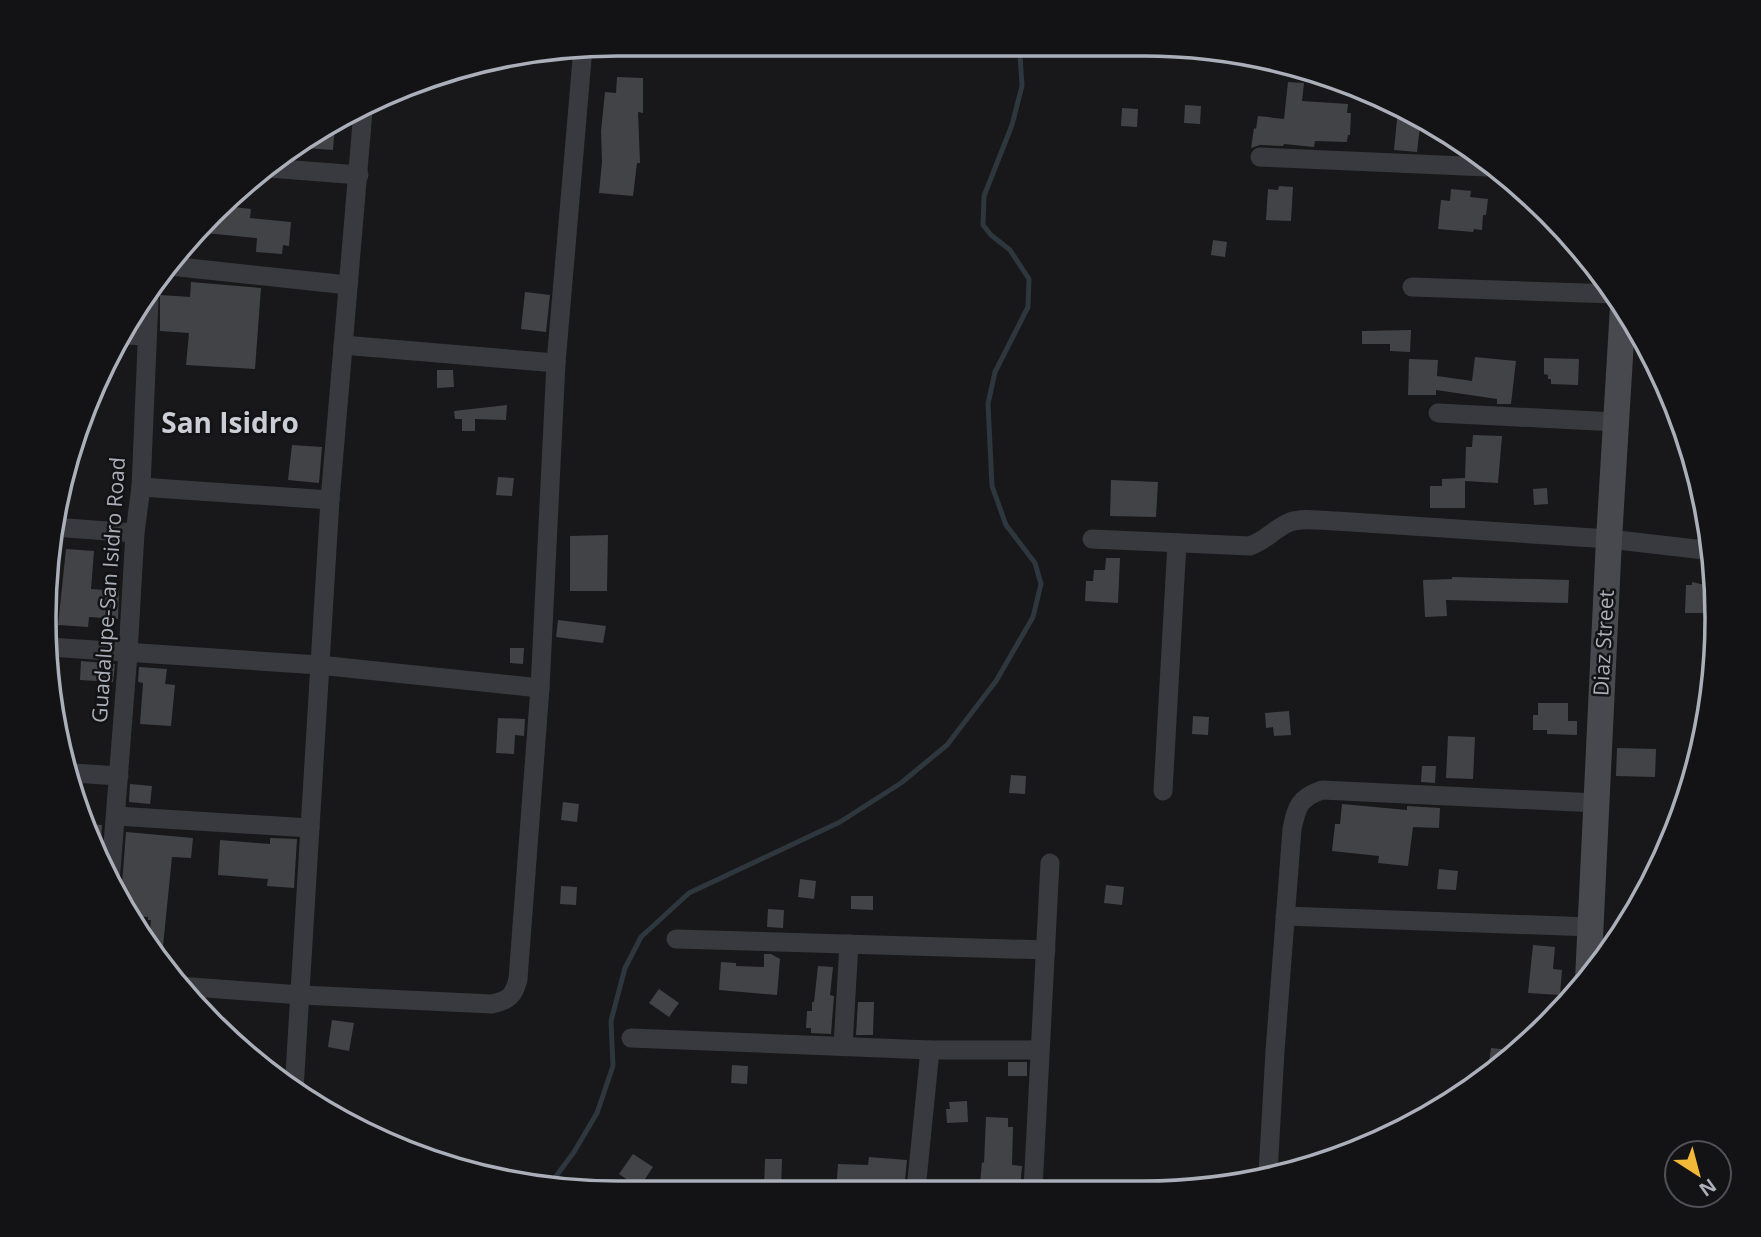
<svg xmlns="http://www.w3.org/2000/svg" width="1761" height="1237" font-family="'Open Sans',sans-serif">
<style>
.lines{fill:none;stroke-linecap:round;stroke-linejoin:round}
.stream{stroke:#2e363e;stroke-width:5}
.building{fill:#424347}
.street{stroke:#393a3f;stroke-width:19}
.secondary{stroke:#47494f;stroke-width:26}
.labels{text-anchor:middle;stroke-width:5;stroke-linejoin:round;paint-order:stroke}
.street-label{font-size:21px;fill:#aaafba;stroke:#131315}
.district-label{font-size:28px;font-weight:bold;fill:#cbced6;stroke:#131315}
.rim{fill:none;stroke:#aaafba;stroke-width:3.5}
</style>
<rect width="100%" height="100%" fill="#18181a"/>
<g class="lines">
<!-- stream -->
<path class="stream" d="M553 1187 554 1179 574 1152 597 1113 613 1066 611 1021 625 968 641 937 689 893 840 822 901 783 947 745 996 681 1033 617 1041 584 1035 563 1006 525 992 486 988 404 995 372 1028 307 1029 279 1010 250 991 235 983 225 984 196 1012 125 1022 86 1020 55 1017 44"/>
</g>
<!-- building -->
<g class="building">
<path d="M617 77 643 78V113L638 112 640 163H637L633 196 599 193 602 162 601 131 605 92 616 93Z"/>
<path d="M1288 82 1304 83 1302 101 1348 104 1347 113H1351L1350 135H1348L1347 142 1315 141 1314 147 1284 144 1283 146 1260 145 1251 148 1254 128 1256 129 1258 116 1284 119Z"/>
<path d="M1185 105 1201 106 1200 124 1184 123Z"/>
<path d="M1122 108 1138 109 1137 127 1121 126Z"/>
<path d="M1398 109 1421 118 1417 152 1394 150Z"/>
<path d="M335 124 333 150 292 147 300 140Z"/>
<path d="M1279 186 1293 187 1291 221 1266 220 1268 189 1278 190Z"/>
<path d="M1451 189 1471 191 1470 197 1488 199 1486 215H1483L1482 230 1474 229 1473 232 1438 229 1441 200 1450 201Z"/>
<path d="M225 206 251 209 250 218 291 222 289 246 283 245 282 254 256 252 257 238 195 232Z"/>
<path d="M1213 240 1227 242 1225 257 1211 255Z"/>
<path d="M191 282 261 288 255 369 186 365 189 333 160 331V295L190 297Z"/>
<path d="M525 292 550 295 546 332 521 329Z"/>
<path d="M1411 330 1410 352 1390 351V344H1362V331Z"/>
<path d="M1475 357 1516 361 1511 404H1497V399L1436 390V395H1408L1409 359 1438 360 1437 376 1472 381Z"/>
<path d="M1544 358 1579 359 1578 385 1551 384V379H1548V375L1544 374Z"/>
<path d="M437 370H453L454 387 437 388Z"/>
<path d="M507 405 506 420 475 419V431H462V419H455L454 411Z"/>
<path d="M1473 435 1502 436 1498 483 1465 481V508H1430V486H1442V479L1465 478 1466 447H1472Z"/>
<path d="M292 445 322 447 319 483 288 480Z"/>
<path d="M498 477 514 478 512 496 496 495Z"/>
<path d="M1111 480 1158 482 1156 517 1110 516Z"/>
<path d="M1547 488 1548 504 1534 505 1533 489Z"/>
<path d="M608 535 607 591H570V536Z"/>
<path d="M66 549 94 551 91 589 119 591 118 619 89 617 88 627 58 625Z"/>
<path d="M1106 558H1120L1118 603 1085 601 1086 581H1093L1094 570H1105Z"/>
<path d="M1452 577 1569 580 1568 603 1446 600 1447 616 1425 617 1423 580 1452 579Z"/>
<path d="M1692 582 1714 587 1713 613H1685L1686 585H1692Z"/>
<path d="M558 620 606 626 603 643 556 637Z"/>
<path d="M510 648H524L523 664 510 663Z"/>
<path d="M81 661 115 664 113 682 80 680Z"/>
<path d="M139 667 167 669 165 684 175 685 171 726 140 724 143 683 138 682Z"/>
<path d="M1538 703H1568V721H1577V735L1547 734V730H1533V715H1538Z"/>
<path d="M1289 711 1291 735 1274 736 1273 727 1266 728 1265 713Z"/>
<path d="M1193 716 1209 717 1208 735 1192 734Z"/>
<path d="M498 718 525 719 524 736 515 735 514 754 496 753Z"/>
<path d="M1448 736 1475 737 1473 779 1446 778Z"/>
<path d="M1617 748 1656 749 1655 777 1616 776Z"/>
<path d="M1422 766H1436L1435 783 1421 782Z"/>
<path d="M1011 775 1026 776 1025 794 1009 793Z"/>
<path d="M130 784 152 786 150 804 129 802Z"/>
<path d="M563 802 579 804 577 822 561 820Z"/>
<path d="M1342 804 1407 810V806L1440 808 1439 828 1413 827 1408 866 1378 863 1379 856 1332 851 1335 824H1340Z"/>
<path d="M88 824 102 825 101 842H94Z"/>
<path d="M126 832 193 838 191 858 172 857 163 946 151 945 149 942 151 920H148V917L132 916 119 897 122 884Z"/>
<path d="M270 838 297 839 294 888 267 886 268 879 218 875 220 840 270 844Z"/>
<path d="M1439 869 1458 871 1456 890 1437 889Z"/>
<path d="M800 879 816 881 814 899 798 897Z"/>
<path d="M1106 885 1124 887 1122 905 1104 903Z"/>
<path d="M561 886 577 887 576 905 560 904Z"/>
<path d="M851 896H873V910L851 909Z"/>
<path d="M768 909 784 910 783 928 767 927Z"/>
<path d="M1533 945 1555 947 1553 969 1562 970 1560 995 1528 993Z"/>
<path d="M764 954H771L780 959 777 995 719 990 721 962 736 963V966L764 967Z"/>
<path d="M818 966 833 967 830 995 834 996 831 1034 811 1033V1028H806L807 1011H812V1002H814Z"/>
<path d="M659 989 679 1003 669 1017 649 1003Z"/>
<path d="M858 1002H874L873 1035H856Z"/>
<path d="M332 1020 354 1023 349 1051 328 1047Z"/>
<path d="M1491 1048 1521 1051 1503 1063 1489 1062Z"/>
<rect x="1008" y="1062" width="19" height="14"/>
<path d="M732 1065 748 1066 747 1084 731 1083Z"/>
<path d="M967 1101 968 1122 947 1123 946 1109H950L949 1102Z"/>
<path d="M986 1117 1008 1118V1127H1013L1012 1165 1022 1166 1020 1189 989 1190 990 1185 980 1184 982 1162 984 1163Z"/>
<path d="M633 1154 653 1167 639 1188 619 1174Z"/>
<path d="M869 1157 907 1160 904 1190 836 1191 838 1164 868 1165Z"/>
<path d="M765 1159H782L781 1189H764Z"/>
</g>
<g class="lines">
<!-- street -->
<g class="street">
<path d="M1260 157 1487 167"/>
<path d="M269 168 359 175"/>
<path d="M170 266 348 285"/>
<path d="M1412 287 1614 294"/>
<path d="M127 335 146 336"/>
<path d="M343 345 556 363"/>
<path d="M1438 413 1616 422"/>
<path d="M141 487 330 500"/>
<path d="M53 527 135 533"/>
<path d="M1092 539 1250 546C1267 540 1275 528 1290 522 1303 517 1322 521 1336 521L1609 539 1713 551"/>
<path d="M49 647 319 665 540 688"/>
<path d="M73 773 119 776"/>
<path d="M1163 791 1177 543"/>
<path d="M116 816 310 828"/>
<path d="M110 883 128 653 135 533 141 487 149 299"/>
<path d="M1285 916 1591 927"/>
<path d="M676 939 1046 950"/>
<path d="M179 986 301 995 492 1004C509 1000 514 996 518 979L540 688 556 363 583 48"/>
<path d="M631 1038 930 1050H1040"/>
<path d="M843 1046 849 944"/>
<path d="M294 1090 330 500 363 111"/>
<path d="M1268 1173 1275 1051 1292 829C1297 806 1299 798 1322 790L1597 803"/>
<path d="M1033 1189 1050 863"/>
<path d="M916 1190 930 1050"/>
</g>
<!-- secondary -->
<path class="secondary" d="M1588 980 1609 539 1623 307"/>
</g>
<g class="labels">
<!-- street labels -->
<g class="street-label">
<text transform="translate(109 590) rotate(-86)" y="7">Guadalupe-San Isidro Road</text>
<text transform="translate(1604 643) rotate(-87)" y="7">Diaz Street</text>
</g>
<!-- district labels -->
<g class="district-label">
<text x="230" y="433">San Isidro</text>
</g>
</g>
<!-- crop -->
<path d="M0 0H1761V1237H0ZM618 56H1143A562 562 0 0 1 1705 618V619A562 562 0 0 1 1143 1181H618A562 562 0 0 1 56 619V618A562 562 0 0 1 618 56Z" fill="#131315" fill-rule="evenodd"/>
<path class="rim" d="M618 56H1143A562 562 0 0 1 1705 618V619A562 562 0 0 1 1143 1181H618A562 562 0 0 1 56 619V618A562 562 0 0 1 618 56Z"/>
<!-- north arrow -->
<g transform="translate(1698 1174) rotate(144)"><circle r="33" fill="#131315" stroke="#4f5157" stroke-width="2"/>
<path d="M0-5L12 26L0 18L-12 26Z" fill="#f2b938"/>
<text y="-10" font-size="19" font-weight="bold" text-anchor="middle" fill="#aaafba">N</text>
</g>
</svg>
